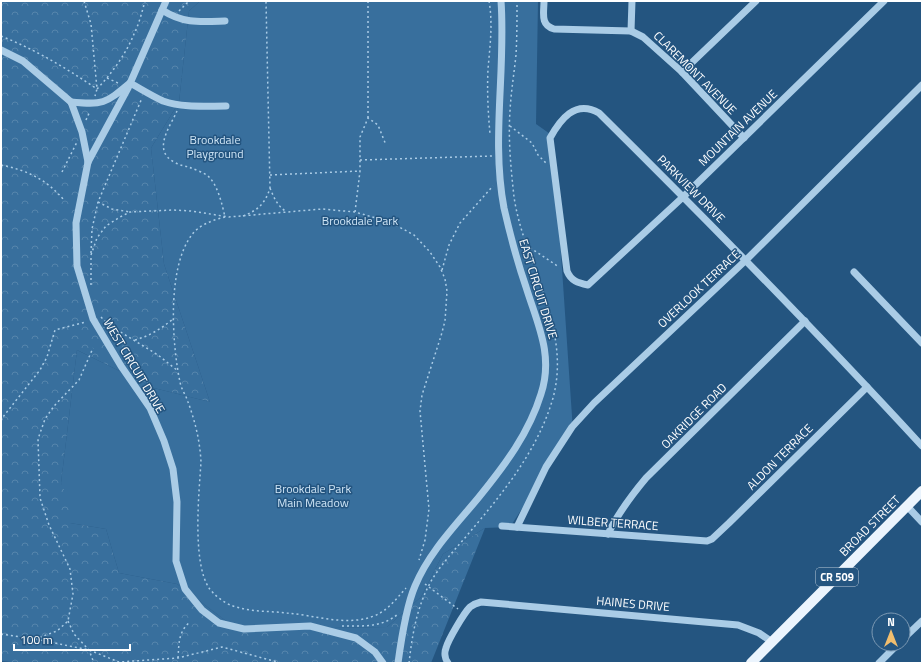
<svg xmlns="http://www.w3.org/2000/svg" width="923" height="664" font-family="'Titillium Web',sans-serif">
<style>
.green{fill:#386f9d}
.forest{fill:url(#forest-crowns)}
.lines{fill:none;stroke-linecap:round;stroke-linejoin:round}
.path{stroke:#aacce6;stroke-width:1.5;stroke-dasharray:2 3;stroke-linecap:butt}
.minor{stroke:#aacce6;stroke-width:7}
.major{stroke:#ebf4fd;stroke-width:10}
.labels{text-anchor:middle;stroke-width:3;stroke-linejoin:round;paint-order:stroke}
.shield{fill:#245580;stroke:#bdccd9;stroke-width:1}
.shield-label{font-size:11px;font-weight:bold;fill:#fff}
.street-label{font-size:12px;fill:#fff;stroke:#245580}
.park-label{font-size:12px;fill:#cde4f5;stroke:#245580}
</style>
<defs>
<pattern id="forest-crowns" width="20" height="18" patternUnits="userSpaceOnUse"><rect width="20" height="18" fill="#386f9d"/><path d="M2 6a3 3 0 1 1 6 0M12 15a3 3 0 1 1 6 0" fill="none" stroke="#5685ac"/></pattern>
</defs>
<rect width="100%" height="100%" fill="#245580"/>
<!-- green -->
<path class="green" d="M200 1H538L536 124 553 136 573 431 510 527 485 528 443 554 421 597 387 627 276 629 234 627 177 584 119 573 106 529 70 523 61 483 77 350 154 388 210 402 164 264 151 148 179 102 189 11Z"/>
<!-- forest -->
<path class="forest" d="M1 1H200L189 11 179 102 151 148 164 264 210 402 154 388 77 350 61 483 72 508 70 523 106 529 119 573 177 584 234 627 276 629 387 627 421 597 443 554 485 528 431 663H22L1 661Z"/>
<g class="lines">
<!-- path -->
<g class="path">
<path d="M84 1 91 24 97 89 95 96"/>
<path d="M368 1V118"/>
<path d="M489 1C493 23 490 46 488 69 487 91 488 112 490 134"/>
<path d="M179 11 189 1"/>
<path d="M1 36C36 50 66 68 97 89 112 73 126 54 134 34 139 24 142 12 145 1"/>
<path d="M107 78 118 83"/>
<path d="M177 111C170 127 152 150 174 162 179 165 184 166 189 167 195 170 204 172 209 177 218 186 222 204 225 217"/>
<path d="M86 120 90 111"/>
<path d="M510 126 532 143 538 155 546 163"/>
<path d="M360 160 492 156"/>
<path d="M1 165C26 170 46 179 63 199"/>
<path d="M62 172 77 142"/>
<path d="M270 175 360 171"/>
<path d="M270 188C274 198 278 207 287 212"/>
<path d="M98 202 112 209 130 212"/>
<path d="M355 212 360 171V137L368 118 378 125 386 145"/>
<path d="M243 216C258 210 265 204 270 188L266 1"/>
<path d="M225 217C213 220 198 225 191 236 167 269 172 344 180 382 181 389 186 395 188 402 195 421 200 441 201 462 199 493 192 562 209 588 214 595 224 603 233 606 251 612 269 611 287 613 313 615 345 626 371 617 387 612 395 600 406 588"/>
<path d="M526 245 559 267"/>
<path d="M91 253 92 229 98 202 142 98"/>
<path d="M442 270 449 245 460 223 493 186"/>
<path d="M91 285V255L97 238 106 226 120 217 130 212 173 210 191 211 229 217 322 209 355 212 390 222 414 235 430 252 440 267 445 279 447 291 445 321 441 336 422 395 420 411 429 509 425 540 419 560"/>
<path d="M101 317 109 325 158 355 178 371"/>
<path d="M135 340C149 336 161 329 173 319"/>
<path d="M1 421 3 417 40 370 47 357 55 330 86 322"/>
<path d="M425 584 458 609"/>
<path d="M68 621 74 634 89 650 94 663"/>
<path d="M342 626C362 626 383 628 399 613"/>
<path d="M1 634 35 639 89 650 119 662 178 658 222 647 281 663"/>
<path d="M35 639 57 631 68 621 73 594 70 569 49 525 40 498 38 439 45 419 54 406 79 380 93 348"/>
<path d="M178 658C179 644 178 632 190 622"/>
<path d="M409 663C412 637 416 611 428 587 438 567 454 551 469 533 503 493 538 450 553 398 572 328 524 264 514 197 511 169 508 140 510 111 511 92 514 74 516 55 517 37 517 19 517 1"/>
</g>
<!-- minor -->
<g class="minor">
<path d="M166 1 128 88 88 162 76 223 77 266 93 319 121 366 150 408 164 441 173 469 177 502 176 561 185 589 202 610 219 623 244 629 310 626 356 638 375 652 383 663"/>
<path d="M544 1C544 13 540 25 554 29L631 31 643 37 682 72 744 138"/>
<path d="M884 1 683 197 588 285C578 283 571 281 567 271L550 138C560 120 575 99 599 113 709 222 817 332 922 446"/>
<path d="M162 10C184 24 200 22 225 21"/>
<path d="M631 31 632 1"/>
<path d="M1 50 23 61 71 102 82 132 88 162"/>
<path d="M682 72 756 1"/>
<path d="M71 102C103 105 105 104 130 83 141 89 152 96 163 101 183 108 205 106 226 106"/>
<path d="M854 272 922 343"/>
<path d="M907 506 922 522"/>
<path d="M502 526 707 541 712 539 729 523 867 387"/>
<path d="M517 527 546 467 572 427 594 403 746 260 922 85"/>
<path d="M608 534C618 513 631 496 646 478L805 321"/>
<path d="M903 639 922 621"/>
<path d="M398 663C401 641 406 607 415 586 429 552 456 525 479 497 505 465 529 433 541 394 554 355 537 323 526 287 517 261 510 234 504 208 491 140 506 69 501 1"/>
<path d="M448 663C445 659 444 653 446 648 448 640 464 613 470 607 474 604 477 603 481 602L738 625 759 633 772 642"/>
<path d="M879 663 898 644"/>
</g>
<!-- major -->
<path class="major" d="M751 663 922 491"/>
</g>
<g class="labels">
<!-- shield labels -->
<rect class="shield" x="816" y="568" width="42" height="18" rx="3"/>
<g class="shield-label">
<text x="837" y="581">CR 509</text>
</g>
<!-- street labels -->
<g class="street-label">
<text transform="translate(695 73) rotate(45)" y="4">CLAREMONT AVENUE</text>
<text transform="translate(738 128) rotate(-44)" y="4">MOUNTAIN AVENUE</text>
<text transform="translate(691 189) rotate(45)" y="4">PARKVIEW DRIVE</text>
<text transform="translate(538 289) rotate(73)" y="4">EAST CIRCUIT DRIVE</text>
<text transform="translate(699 289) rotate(-43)" y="4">OVERLOOK TERRACE</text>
<text transform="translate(134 366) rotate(59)" y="4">WEST CIRCUIT DRIVE</text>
<text transform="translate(694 416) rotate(-45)" y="4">OAKRIDGE ROAD</text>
<text transform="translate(780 457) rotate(-45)" y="4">ALDON TERRACE</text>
<text transform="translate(613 523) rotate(4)" y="4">WILBER TERRACE</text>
<text transform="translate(870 526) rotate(-45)" y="4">BROAD STREET</text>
<text transform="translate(633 604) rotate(5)" y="4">HAINES DRIVE</text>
</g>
<!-- park labels -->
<g class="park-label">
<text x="215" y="144">Brookdale<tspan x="215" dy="14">Playground</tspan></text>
<text x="360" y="225">Brookdale Park</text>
<text x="313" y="493">Brookdale Park<tspan x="313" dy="14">Main Meadow</tspan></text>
</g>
</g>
<!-- border -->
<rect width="923" height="664" fill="none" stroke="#ffffff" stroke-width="4"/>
<!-- north arrow -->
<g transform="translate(891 632)"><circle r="19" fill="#245580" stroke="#7c99b3"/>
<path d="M0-3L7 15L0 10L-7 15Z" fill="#f1be6e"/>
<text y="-6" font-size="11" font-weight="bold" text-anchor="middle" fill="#ffffff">N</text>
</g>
<!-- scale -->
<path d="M14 644v6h116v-6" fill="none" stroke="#ffffff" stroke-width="2"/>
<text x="20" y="644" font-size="12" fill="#ffffff" stroke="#245580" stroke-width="3" paint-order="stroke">100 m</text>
</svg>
